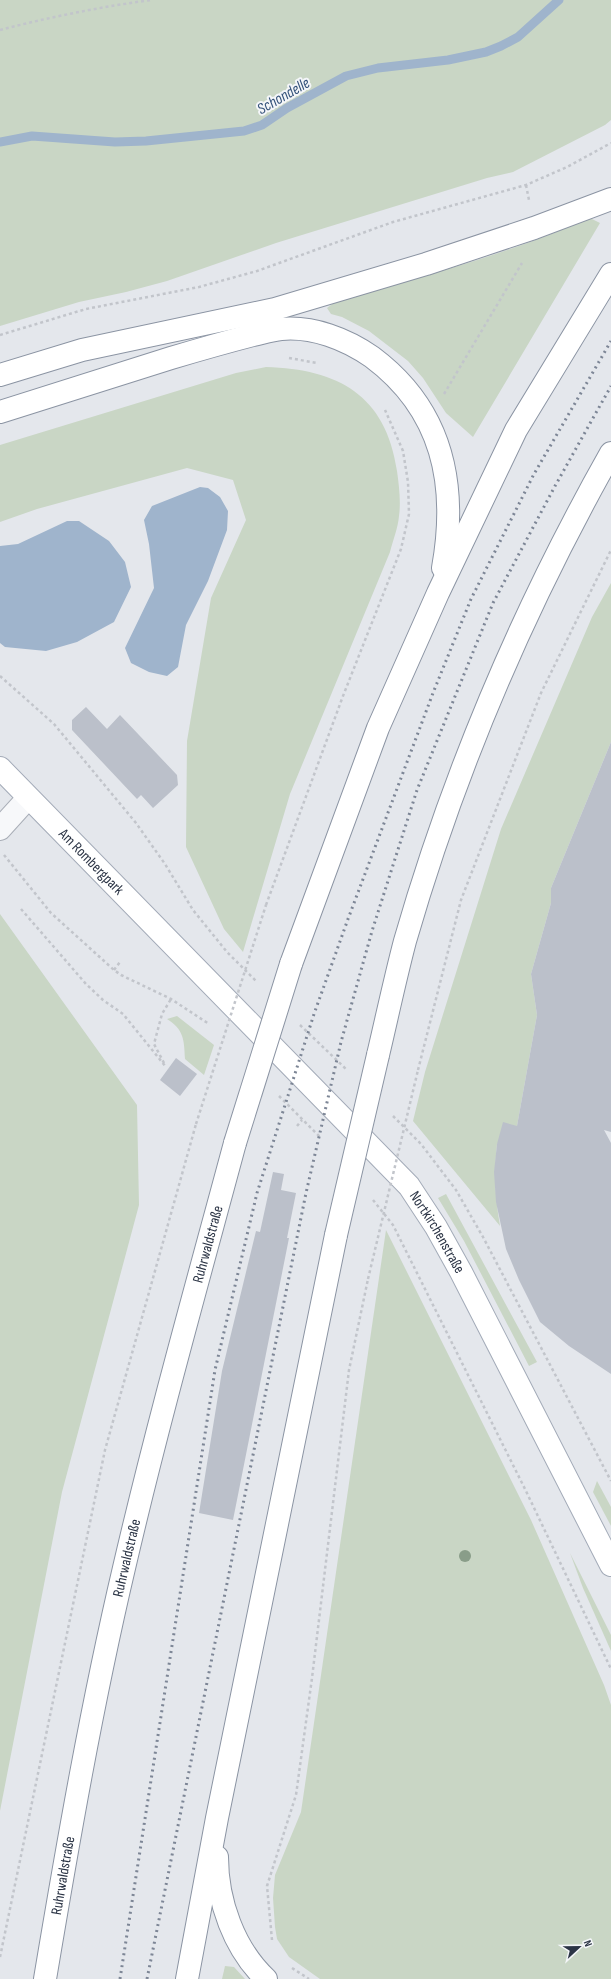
<svg xmlns="http://www.w3.org/2000/svg" width="611" height="1979" font-family="'Sofia Sans Condensed',sans-serif">
<style>
.green{fill:#c9d6c5}
.water{fill:#9fb4cc}
.lines{fill:none;stroke-linecap:round;stroke-linejoin:round}
.stream{stroke:#9fb4cc;stroke-width:9}
.building{fill:#bbc0ca}
.minor-casing{stroke:#a9aeb7;stroke-width:24}
.major-casing{stroke:#a3abb8;stroke-width:24}
.highway-casing{stroke:#8b94a3;stroke-width:24}
.path{stroke:#c2c5cb;stroke-width:2.5;stroke-dasharray:3 3;stroke-linecap:butt}
.minor{stroke:#f7f8fa;stroke-width:22}
.major{stroke:#fff;stroke-width:22}
.highway{stroke:#fff;stroke-width:22}
.rail{stroke:#7d8696;stroke-width:3;stroke-dasharray:2 4;stroke-linecap:butt}
.highway-bridge-casing{stroke:#8b94a3;stroke-width:24;stroke-linecap:butt}
.path-bridge{stroke:#c2c5cb;stroke-width:2.5;stroke-dasharray:3 3;stroke-linecap:butt}
.highway-bridge{stroke:#fff;stroke-width:22}
.tree{fill:#899d89}
.labels{text-anchor:middle;stroke-width:4;stroke-linejoin:round;paint-order:stroke}
.street-label{font-size:15px;fill:#2b3445;stroke:#f4f6f9}
.water-label{font-size:16px;font-style:italic;fill:#34527a;stroke:#f4f6f9}
</style>
<rect width="100%" height="100%" fill="#e4e7ec"/>
<!-- green -->
<g class="green">
<path d="M0 0H611V120L605 125 513 172 487 178 276 243 167 281 126 292 79 302 0 326Z"/>
<path d="M590 218 600 223 473 437 446 413 423 378 408 361 369 331 342 317 331 314 327 308 335 302C421 277 508 254 590 218Z"/>
<path d="M266 367C338 369 386 395 397 471 399 485 401 502 399 516 398 528 393 540 390 552L290 794 243 952 224 929 186 847 187 741 211 598 246 520 233 480 187 468 37 509 0 522V445L236 373Z"/>
<path d="M611 583V742L551 888V903L531 974 537 1015 517 1126 497 1144C494 1173 495 1197 500 1226L413 1121 425 1072 501 829 592 617Z"/>
<path d="M0 914 137 1105 139 1205 62 1492 0 1811Z"/>
<path d="M177 1016 214 1045 204 1075 185 1059C184 1039 184 1030 167 1019Z"/>
<path d="M446 1194 537 1362 529 1366 464 1241 438 1198Z"/>
<path d="M386 1230 531 1520 604 1685 611 1705V1979H320L289 1957 277 1939 275 1927 273 1898 275 1875 301 1812Z"/>
<path d="M597 1481 611 1507V1526L593 1492Z"/>
<path d="M570 1553 611 1635V1651L583 1588Z"/>
<path d="M225 1966 234 1967 245 1979H222Z"/>
</g>
<!-- water -->
<g class="water">
<path d="M200 487 208 488 220 497 228 511 227 530 208 581 186 625 178 667 167 676 149 672 131 663 125 648 154 588 149 544 144 520 152 506Z"/>
<path d="M67 521H79L109 541 125 562 131 587 114 622 77 642 46 651 5 647 0 643V546L18 544Z"/>
</g>
<g class="lines">
<!-- stream -->
<path class="stream" d="M0 142 32 136 115 142 146 141 244 131 262 125 287 108 346 76 378 68 448 60 486 52 501 46 518 37 559 0"/>
</g>
<!-- building -->
<g class="building">
<path d="M86 707 107 729 120 715 177 775 178 785 153 808 141 795 137 799 72 730V720Z"/>
<path d="M611 742V1132L604 1130 611 1143V1374L569 1346 540 1322 519 1280 506 1249 496 1202 494 1172 497 1144 503 1122 517 1126 537 1015 531 974 551 903V888Z"/>
<path d="M176 1058 197 1074 180 1096 160 1080Z"/>
<path d="M273 1172 284 1174 281 1190 296 1193 287 1238H289L233 1520 199 1513 222 1371 256 1231 260 1232Z"/>
</g>
<g class="lines">
<!-- minor casing -->
<g class="minor-casing">
<path id="minor" d="M0 829 28 798"/>
</g>
<!-- major casing -->
<g class="major-casing">
<g id="major">
<path id="s1" d="M0 768 409 1186 436 1227 461 1272 611 1565"/>
</g>
</g>
<!-- highway casing -->
<g class="highway-casing">
<g id="highway">
<path d="M0 375 82 350 275 309 426 264 534 228 611 199"/>
<path d="M0 412C57 394 114 376 171 358 198 350 226 342 253 335 262 333 272 330 281 329 313 326 346 339 372 357 443 410 458 484 443 568"/>
<path d="M291 964 378 728 438 593 516 430 611 274"/>
<path d="M378 1055C387 1017 395 979 405 941 454 771 524 607 611 453"/>
<path d="M217 1857C217 1901 234 1949 266 1979"/>
<path id="s2" d="M45 1979C68 1842 92 1704 124 1568 157 1426 197 1284 235 1143"/>
<path d="M187 1979 217 1818 336 1235"/>
</g>
</g>
<!-- path -->
<g class="path">
<path d="M0 30C50 17 100 7 151 0"/>
<path d="M526 185 529 200"/>
<path d="M0 335 86 309 199 287 257 271 393 222 526 185 567 167 611 143"/>
<path d="M289 358 317 363"/>
<path d="M444 394 522 263"/>
<path d="M0 676 54 724 136 823 165 864 193 910 227 952 257 982"/>
<path d="M4 855 51 913 114 970 121 975 171 999 209 1024"/>
<path d="M266 905 343 696 401 549 409 514 408 482 403 451 385 410"/>
<path d="M21 909 86 984 103 1000 123 1014 166 1067"/>
<path d="M114 970 120 962"/>
<path d="M300 1025 347 1070"/>
<path d="M164 1063 154 1044 162 1014 171 999"/>
<path d="M418 1070 461 900 541 693 611 550"/>
<path d="M279 1096 321 1138"/>
<path d="M393 1116 421 1144 456 1190 483 1237 611 1481"/>
<path d="M297 1126 302 1120"/>
<path d="M373 1200 393 1225 525 1489 611 1669"/>
<path d="M272 1940 267 1886 296 1795 312 1678 349 1370 368 1279"/>
<path d="M0 1957 105 1450 196 1124"/>
<path d="M292 1968 309 1979"/>
</g>
<!-- minor -->
<use href="#minor" class="minor"/>
<!-- major -->
<use href="#major" class="major"/>
<!-- highway -->
<use href="#highway" class="highway"/>
<!-- rail -->
<g class="rail">
<path d="M120 1979 215 1370 257 1193 314 1014 348 919 433 693 471 599 534 474 611 341"/>
<path d="M147 1979 306 1193 341 1042 372 931 417 790 493 603 555 486 611 386"/>
</g>
<!-- highway-bridge casing -->
<g class="highway-bridge-casing">
<g id="highway-bridge">
<path d="M235 1143 291 964"/>
<path d="M336 1235 378 1055"/>
</g>
</g>
<!-- path-bridge -->
<g class="path-bridge">
<path d="M196 1124 266 905"/>
<path d="M368 1279 418 1070"/>
</g>
<!-- highway-bridge -->
<use href="#highway-bridge" class="highway-bridge"/>
</g>
<!-- trees -->
<circle class="tree" cx="465" cy="1556" r="6"/>
<g class="labels">
<!-- street labels -->
<g class="street-label">
<text dy="5" stroke="none"><textPath href="#s1" startOffset="131">Am Rombergpark</textPath></text>
<text dy="5" stroke="none"><textPath href="#s1" startOffset="639">Nortkirchenstraße</textPath></text>
<text dy="5" stroke="none"><textPath href="#s2" startOffset="753">Ruhrwaldstraße</textPath></text>
<text dy="5" stroke="none"><textPath href="#s2" startOffset="429">Ruhrwaldstraße</textPath></text>
<text dy="5" stroke="none"><textPath href="#s2" startOffset="105">Ruhrwaldstraße</textPath></text>
</g>
<!-- water labels -->
<g class="water-label">
<text transform="translate(283 95) rotate(-30)" y="6">Schondelle</text>
</g>
</g>
<!-- north arrow -->
<g transform="translate(579 1947) rotate(68)" stroke="#f4f6f9" stroke-width="3" paint-order="stroke">
<path d="M0-3L7 15L0 10L-7 15Z" fill="#2b3445"/>
<text y="-6" font-size="11" font-weight="bold" text-anchor="middle" fill="#2b3445">N</text>
</g>
</svg>
